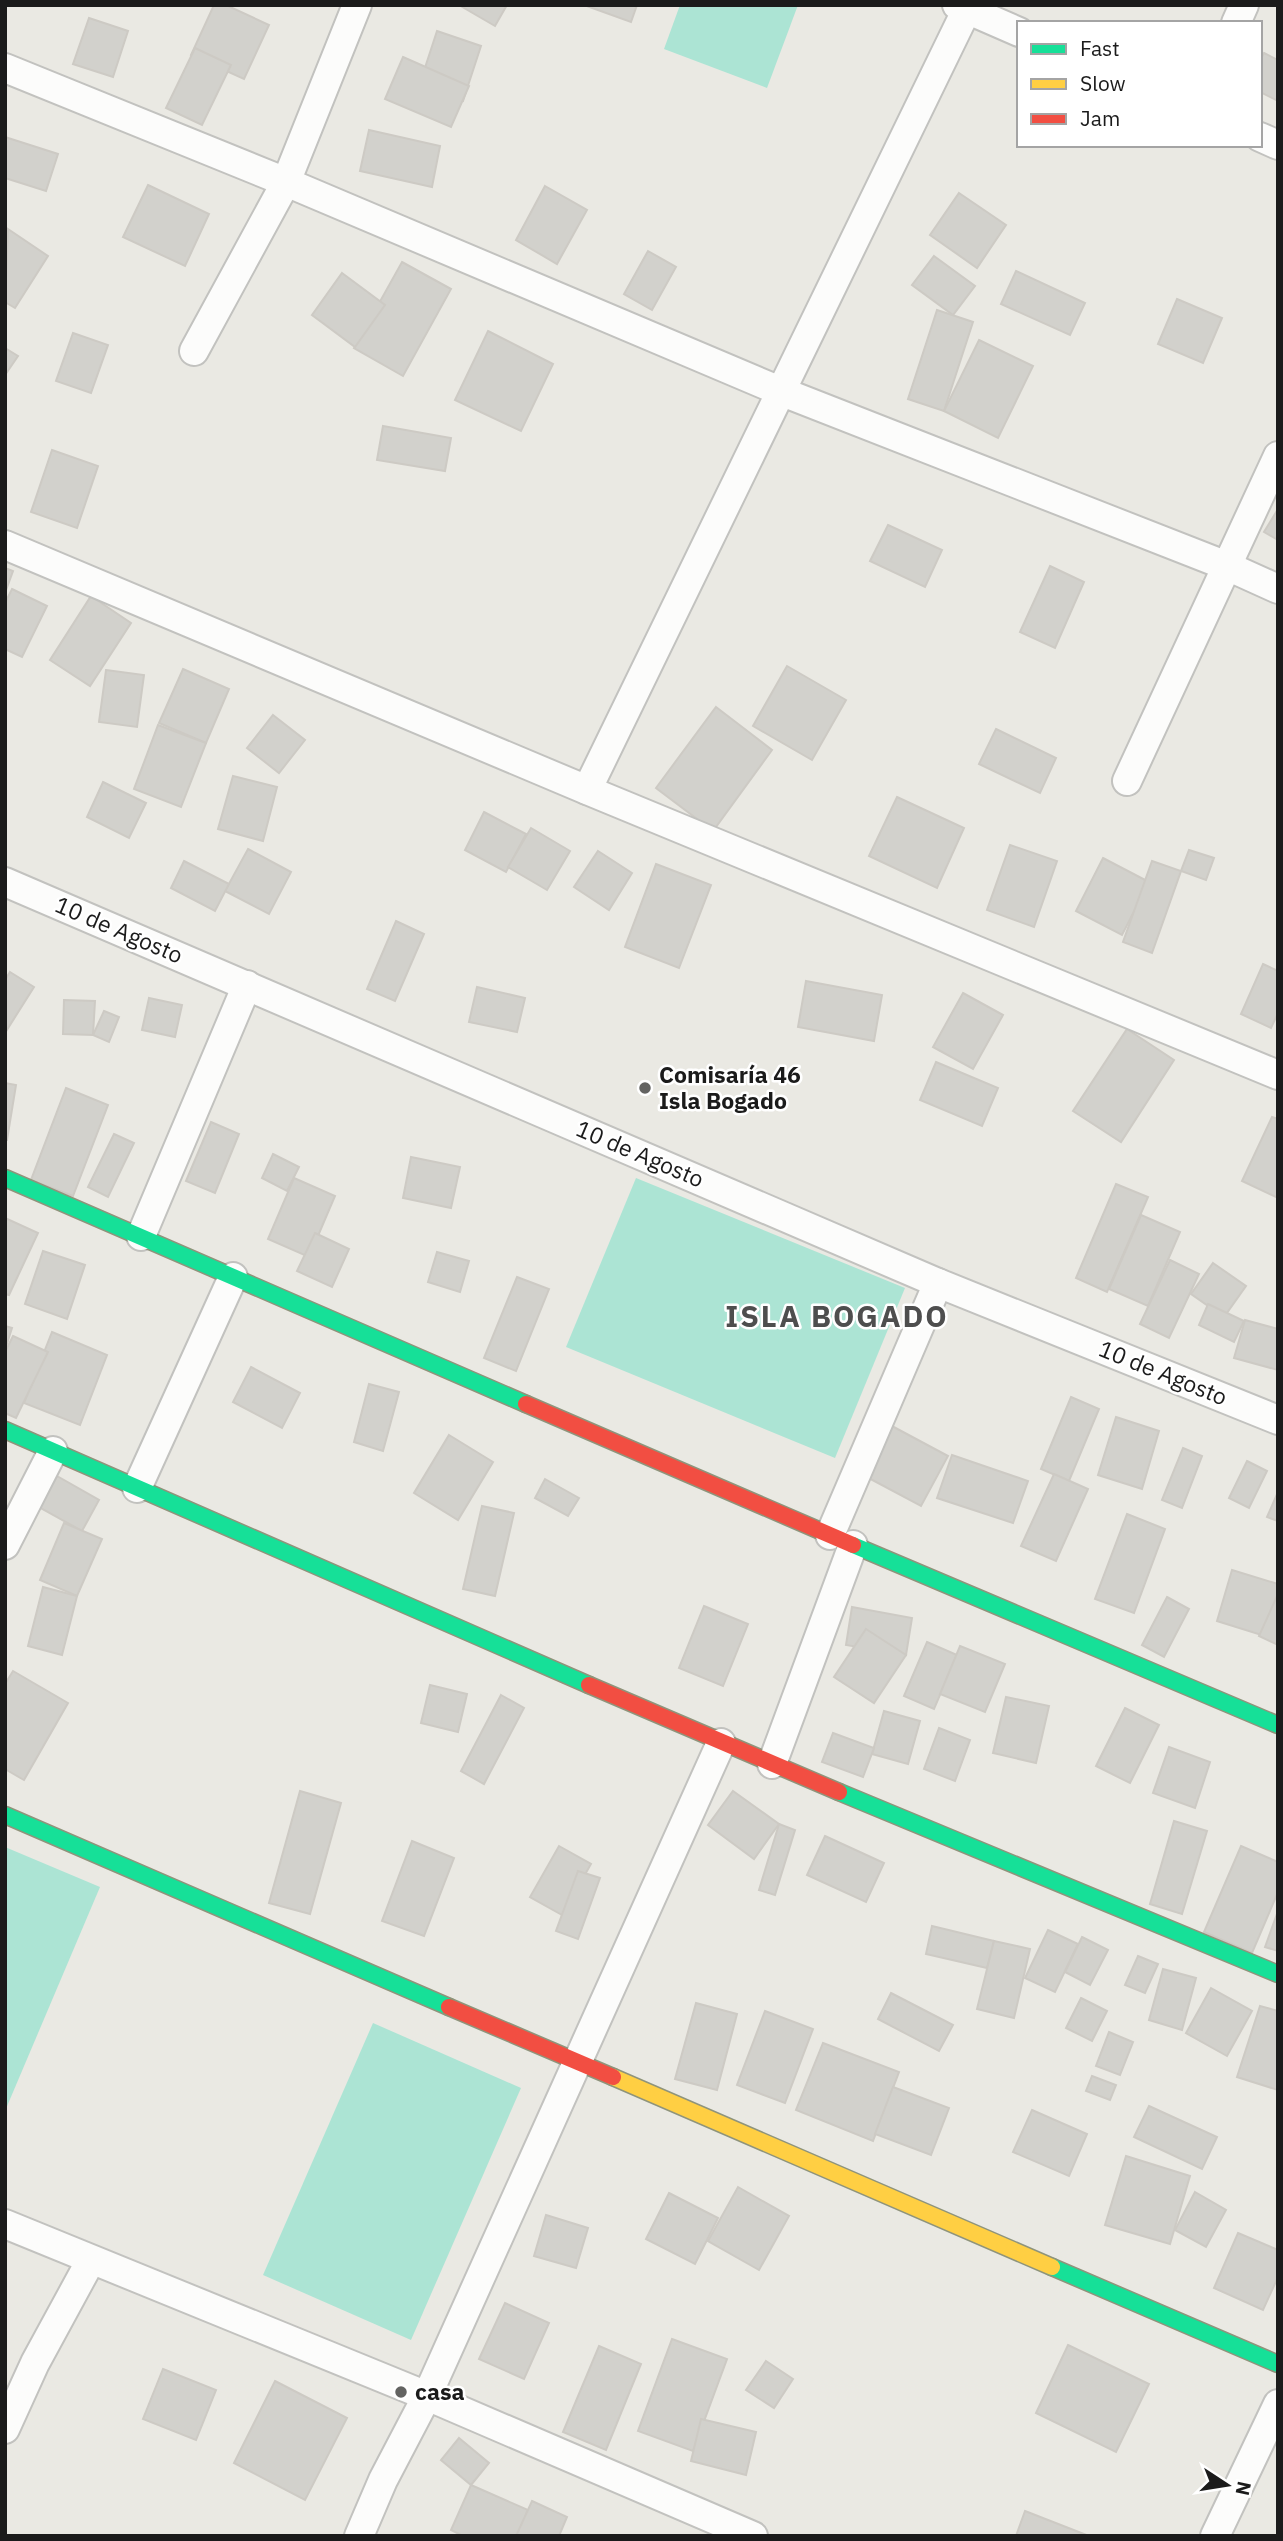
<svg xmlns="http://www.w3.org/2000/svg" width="1283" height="2541" font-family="'IBM Plex Sans',sans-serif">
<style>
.pitch{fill:#ace4d4}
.building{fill:#d2d1cc;stroke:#cdcac4;stroke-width:2}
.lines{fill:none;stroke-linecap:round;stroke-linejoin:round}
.street-casing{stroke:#c2c2bf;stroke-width:32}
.fast-casing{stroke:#8f947b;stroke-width:19}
.slow-casing{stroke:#8f947b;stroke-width:19}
.jam-casing{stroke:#8f947b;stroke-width:19}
.street{stroke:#fcfcfb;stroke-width:28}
.fast{stroke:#16e098;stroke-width:16}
.slow{stroke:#ffcf43;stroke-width:16}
.jam{stroke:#f24e42;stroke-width:16}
.poi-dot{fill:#636361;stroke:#fff;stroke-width:2.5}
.labels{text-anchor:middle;stroke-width:5;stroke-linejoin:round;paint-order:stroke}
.street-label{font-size:23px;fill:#1b1b1b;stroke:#fff}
.poi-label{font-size:23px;font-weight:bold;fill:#1b1b1b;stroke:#fff;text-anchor:start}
.district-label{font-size:30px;font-weight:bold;letter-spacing:2px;fill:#4e4e4e;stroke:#fff}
</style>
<rect width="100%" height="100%" fill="#eae9e3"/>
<!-- pitch -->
<g class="pitch">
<path d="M680 5H798L767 88 664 49Z"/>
<path d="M636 1178 905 1288 835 1458 566 1347Z"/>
<path d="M5 1847 100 1887 5 2111Z"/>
<path d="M373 2023 521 2088 411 2340 263 2275Z"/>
</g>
<!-- building -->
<g class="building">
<path d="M214 5H226L269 25 244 79 191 55Z"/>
<path d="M459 5H507L495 26Z"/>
<path d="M584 5H637L631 22Z"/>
<path d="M89 18 128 31 113 77 73 64Z"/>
<path d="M437 31 481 46 463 101 419 86Z"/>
<path d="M195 48 231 65 202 125 166 108Z"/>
<path d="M1264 53 1278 60V101L1260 92V60Z"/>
<path d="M403 57 469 86 451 127 385 99Z"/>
<path d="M369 130 440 146 432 187 360 171Z"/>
<path d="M5 137 58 154 46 191 5 178Z"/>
<path d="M148 185 209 214 185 266 123 237Z"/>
<path d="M545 186 587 210 557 264 516 240Z"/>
<path d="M959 193 1006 225 977 268 930 235Z"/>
<path d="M8 229 48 256 15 308 5 302Z"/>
<path d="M648 251 676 267 652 310 624 294Z"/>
<path d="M934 256 975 286 953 315 912 285Z"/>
<path d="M402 262 451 289 403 376 354 348Z"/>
<path d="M1016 271 1085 303 1070 335 1001 304Z"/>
<path d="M342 273 385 305 355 347 312 315Z"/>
<path d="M1177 299 1222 318 1203 363 1158 344Z"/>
<path d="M937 310 973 322 944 411 908 399Z"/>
<path d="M488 331 553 364 521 431 455 400Z"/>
<path d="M73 333 108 345 91 393 56 381Z"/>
<path d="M979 340 1033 366 998 438 944 411Z"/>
<path d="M5 348 18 356 5 375Z"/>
<path d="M383 426 451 438 445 471 377 460Z"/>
<path d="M52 450 98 466 77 528 31 512Z"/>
<path d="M1278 509V540L1264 532Z"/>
<path d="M888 525 942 550 925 587 870 561Z"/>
<path d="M1050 566 1084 582 1055 648 1020 632Z"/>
<path d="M5 568 13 571 5 593Z"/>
<path d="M12 589 47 606 22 657 5 649V603Z"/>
<path d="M91 596 131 623 90 686 50 660Z"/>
<path d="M787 666 846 700 812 760 753 726Z"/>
<path d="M183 669 229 689 206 743 159 723Z"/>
<path d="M106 670 144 675 137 727 99 722Z"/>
<path d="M716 707 772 750 713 831 656 788Z"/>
<path d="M273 715 305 740 279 773 247 748Z"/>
<path d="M158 725 206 743 181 807 134 789Z"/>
<path d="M996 729 1056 758 1040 793 979 764Z"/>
<path d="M233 776 277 787 263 841 218 829Z"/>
<path d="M103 782 146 803 129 838 87 817Z"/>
<path d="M897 797 964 828 937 888 869 856Z"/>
<path d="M484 812 526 834 506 872 465 850Z"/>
<path d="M531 828 570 851 547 890 508 867Z"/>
<path d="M1010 845 1057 861 1034 927 987 910Z"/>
<path d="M248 849 291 872 269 914 225 891Z"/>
<path d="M1189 850 1214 858 1206 880 1181 871Z"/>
<path d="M598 851 632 873 609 910 574 887Z"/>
<path d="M1103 858 1149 882 1122 935 1076 911Z"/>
<path d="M184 861 229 884 215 911 171 888Z"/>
<path d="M1152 861 1181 871 1152 953 1123 942Z"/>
<path d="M656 864 711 885 679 968 625 947Z"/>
<path d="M396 921 424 934 395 1001 367 989Z"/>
<path d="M1263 964 1278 971V1013L1271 1028 1241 1014Z"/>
<path d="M10 972 34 987 5 1033V980Z"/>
<path d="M806 981 882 995 874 1041 798 1027Z"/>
<path d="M477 987 525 998 517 1032 469 1022Z"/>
<path d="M963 993 1003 1015 973 1069 933 1047Z"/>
<path d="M149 998 182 1005 175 1037 142 1030Z"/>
<path d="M64 1000 95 1001 93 1035 63 1034Z"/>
<path d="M104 1011 119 1017 109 1042 93 1035Z"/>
<path d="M1127 1029 1174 1060 1121 1142 1073 1111Z"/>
<path d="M936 1062 998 1088 982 1126 920 1100Z"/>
<path d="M5 1083 16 1085 7 1140H5Z"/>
<path d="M66 1088 108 1105 73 1196 31 1180Z"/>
<path d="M1272 1117 1278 1119V1198L1242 1181Z"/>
<path d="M211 1122 239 1134 215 1193 186 1181Z"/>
<path d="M114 1134 134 1143 108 1197 88 1187Z"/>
<path d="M273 1154 299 1167 287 1191 262 1178Z"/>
<path d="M411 1157 460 1167 451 1208 403 1198Z"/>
<path d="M294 1178 335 1196 309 1257 268 1239Z"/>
<path d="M1116 1184 1148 1197 1107 1292 1076 1278Z"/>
<path d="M1141 1215 1180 1232 1148 1306 1109 1289Z"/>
<path d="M5 1218 38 1233 9 1295 5 1294Z"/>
<path d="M315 1233 349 1249 332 1287 297 1271Z"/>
<path d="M43 1251 85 1265 67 1319 25 1304Z"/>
<path d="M437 1252 469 1261 460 1292 428 1282Z"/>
<path d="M1170 1260 1199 1274 1169 1338 1140 1324Z"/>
<path d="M1213 1263 1246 1286 1224 1317 1191 1294Z"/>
<path d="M517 1277 549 1289 516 1371 484 1358Z"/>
<path d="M1208 1304 1244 1321 1234 1342 1199 1325Z"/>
<path d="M1245 1320 1278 1329V1370L1234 1358Z"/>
<path d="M5 1326 12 1328 5 1350Z"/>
<path d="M52 1332 107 1355 80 1425 24 1403Z"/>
<path d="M13 1336 48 1352 16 1418 5 1413V1352Z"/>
<path d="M251 1367 300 1393 282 1428 233 1402Z"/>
<path d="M369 1384 399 1392 383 1451 354 1442Z"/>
<path d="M1071 1397 1099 1409 1069 1481 1041 1469Z"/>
<path d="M1116 1417 1159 1431 1142 1489 1098 1475Z"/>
<path d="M890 1425 948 1456 921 1506 863 1475Z"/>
<path d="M449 1435 493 1462 458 1520 414 1493Z"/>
<path d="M1183 1448 1202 1456 1182 1508 1162 1500Z"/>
<path d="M952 1455 1028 1481 1013 1523 937 1498Z"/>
<path d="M1247 1461 1267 1471 1249 1508 1229 1498Z"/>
<path d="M1054 1474 1088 1489 1056 1561 1021 1546Z"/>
<path d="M57 1476 99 1500 82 1531 39 1507Z"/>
<path d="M545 1479 579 1498 568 1516 535 1498Z"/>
<path d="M1278 1492V1521L1267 1517Z"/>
<path d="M482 1506 514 1513 495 1596 463 1589Z"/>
<path d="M1127 1514 1165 1529 1134 1613 1095 1599Z"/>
<path d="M64 1523 102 1539 77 1596 40 1580Z"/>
<path d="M1232 1570 1278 1584V1606L1268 1637 1217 1621Z"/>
<path d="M43 1587 77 1596 62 1655 28 1646Z"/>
<path d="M1278 1594V1645L1259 1636Z"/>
<path d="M1167 1597 1189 1609 1164 1657 1142 1645Z"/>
<path d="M704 1606 748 1624 723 1686 679 1668Z"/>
<path d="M852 1607 912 1618 906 1655 846 1645Z"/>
<path d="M866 1629 906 1655 874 1703 834 1677Z"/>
<path d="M927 1642 957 1655 934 1709 904 1696Z"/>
<path d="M960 1646 1005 1664 985 1712 940 1694Z"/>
<path d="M13 1671 68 1703 24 1780 5 1769V1684Z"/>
<path d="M430 1685 467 1694 458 1732 421 1723Z"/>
<path d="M501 1695 524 1708 484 1784 461 1771Z"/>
<path d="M1006 1697 1049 1706 1036 1763 993 1753Z"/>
<path d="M1125 1708 1159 1725 1130 1783 1096 1766Z"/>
<path d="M884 1711 920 1721 908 1764 872 1754Z"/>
<path d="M939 1728 970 1740 955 1781 924 1769Z"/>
<path d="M833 1733 874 1748 863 1777 822 1762Z"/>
<path d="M1169 1747 1210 1762 1195 1808 1153 1793Z"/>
<path d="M300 1791 341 1803 310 1914 269 1903Z"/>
<path d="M733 1791 779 1824 754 1859 708 1825Z"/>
<path d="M1174 1821 1207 1831 1182 1914 1150 1904Z"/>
<path d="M779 1824 795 1830 775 1895 759 1890Z"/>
<path d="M825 1836 884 1863 866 1902 807 1875Z"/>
<path d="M412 1841 454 1858 424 1936 382 1921Z"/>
<path d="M559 1846 591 1864 562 1915 530 1897Z"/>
<path d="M1241 1846 1278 1862V1892L1252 1953 1204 1932Z"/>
<path d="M578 1871 600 1878 578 1939 556 1931Z"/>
<path d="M1278 1911V1951L1265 1947Z"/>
<path d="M932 1926 994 1941 987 1968 926 1954Z"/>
<path d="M1048 1930 1078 1944 1055 1992 1025 1978Z"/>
<path d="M1082 1937 1108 1950 1090 1985 1065 1972Z"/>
<path d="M994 1941 1030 1949 1014 2018 977 2009Z"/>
<path d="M1138 1956 1158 1964 1145 1993 1125 1985Z"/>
<path d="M1163 1969 1196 1978 1182 2030 1149 2020Z"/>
<path d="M1211 1988 1252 2011 1227 2056 1186 2033Z"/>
<path d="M891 1993 953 2025 939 2051 878 2019Z"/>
<path d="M1081 1998 1107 2011 1092 2041 1066 2028Z"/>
<path d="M696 2003 737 2014 717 2090 675 2079Z"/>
<path d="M1260 2006 1278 2011V2090L1237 2077Z"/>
<path d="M765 2011 813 2029 785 2103 737 2085Z"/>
<path d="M1109 2032 1133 2042 1120 2075 1096 2066Z"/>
<path d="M823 2043 899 2072 873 2141 796 2110Z"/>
<path d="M1092 2076 1116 2085 1110 2100 1086 2091Z"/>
<path d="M893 2087 949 2108 931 2155 875 2134Z"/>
<path d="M1149 2106 1217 2137 1202 2169 1134 2137Z"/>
<path d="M1032 2110 1087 2134 1069 2176 1013 2152Z"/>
<path d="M1126 2156 1190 2176 1170 2244 1105 2225Z"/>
<path d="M738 2187 789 2216 759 2270 708 2241Z"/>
<path d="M1195 2192 1226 2210 1206 2247 1175 2230Z"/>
<path d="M669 2193 718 2218 695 2264 646 2239Z"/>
<path d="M546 2215 588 2228 576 2268 534 2256Z"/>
<path d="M1238 2233 1278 2250V2277L1263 2310 1214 2288Z"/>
<path d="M505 2303 549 2323 524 2379 479 2359Z"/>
<path d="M672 2339 727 2359 693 2451 638 2431Z"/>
<path d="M1068 2345 1149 2384 1116 2452 1036 2413Z"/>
<path d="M599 2346 641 2364 606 2450 563 2432Z"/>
<path d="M766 2361 793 2379 774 2408 746 2390Z"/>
<path d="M163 2369 216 2390 196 2440 143 2419Z"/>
<path d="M275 2381 347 2418 305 2500 234 2463Z"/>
<path d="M701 2419 756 2432 746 2475 691 2461Z"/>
<path d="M459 2438 489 2463 471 2485 441 2460Z"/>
<path d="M471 2485 528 2510 517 2536H463L451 2530Z"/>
<path d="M532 2501 567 2517 559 2536H516Z"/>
<path d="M1025 2511 1089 2536H1016Z"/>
</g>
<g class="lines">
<!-- street casing -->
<g class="street-casing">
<g id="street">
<path d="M957 5 1019 32"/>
<path d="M1236 23 1244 5"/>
<path d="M5 68 286 182 780 391 1227 566 1278 589"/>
<path d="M1260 137 1278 145"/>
<path d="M194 351 286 182 357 5"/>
<path d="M5 545 587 790 1278 1075"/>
<path d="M1127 781 1278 456"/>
<path d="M587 790 967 9"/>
<path d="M5 882 938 1283 1278 1420"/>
<path d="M141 1236 247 985"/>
<path d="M137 1488 233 1277"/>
<path d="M830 1535 938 1283"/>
<path d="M5 1545 53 1451"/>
<path d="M772 1764 853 1545"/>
<path d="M5 2224 427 2396 753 2536"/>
<path d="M5 2429 35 2363 91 2260"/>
<path d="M359 2536 383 2480 427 2396 721 1743"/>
<path d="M1215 2536 1278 2404"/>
</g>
</g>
<!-- fast casing -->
<g class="fast-casing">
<g id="fast">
<path d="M5 1178 526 1404"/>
<path d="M5 1430 589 1685"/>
<path d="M853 1545 1278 1725"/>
<path d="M839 1792 1278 1974"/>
<path d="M5 1815 449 2007"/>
<path d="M1052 2267 1278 2364"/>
</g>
</g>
<!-- slow casing -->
<g class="slow-casing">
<path id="slow" d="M613 2077 1052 2267"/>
</g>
<!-- jam casing -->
<g class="jam-casing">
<g id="jam">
<path d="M526 1404 853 1545"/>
<path d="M589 1685 839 1792"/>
<path d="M449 2007 613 2077"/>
</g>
</g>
<!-- street -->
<use href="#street" class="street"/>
<!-- fast -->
<use href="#fast" class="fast"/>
<!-- slow -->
<use href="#slow" class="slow"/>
<!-- jam -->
<use href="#jam" class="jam"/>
</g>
<!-- markers -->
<g class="poi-dot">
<circle cx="645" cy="1088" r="7"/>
<circle cx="401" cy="2392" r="7"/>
</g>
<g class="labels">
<!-- street labels -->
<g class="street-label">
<text transform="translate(119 930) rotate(23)" y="8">10 de Agosto</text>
<text transform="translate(640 1154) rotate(23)" y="8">10 de Agosto</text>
<text transform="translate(1163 1373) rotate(22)" y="8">10 de Agosto</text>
</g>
<!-- poi labels -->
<g class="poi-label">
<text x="659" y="1083">Comisaría 46<tspan x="659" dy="26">Isla Bogado</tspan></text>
<text x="415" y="2400">casa</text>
</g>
<!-- district labels -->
<g class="district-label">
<text x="837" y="1327">ISLA BOGADO</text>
</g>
</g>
<!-- border -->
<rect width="1283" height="2541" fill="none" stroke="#1b1b1b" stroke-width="14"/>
<!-- legend -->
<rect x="1017" y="21" width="245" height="126" fill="#ffffff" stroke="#a4a4a4" stroke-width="2"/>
<rect x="1031" y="44" width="35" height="10" fill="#16e098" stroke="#a4a4a4" stroke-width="2"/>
<text x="1080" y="56" font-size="21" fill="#1b1b1b">Fast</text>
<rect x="1031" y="79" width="35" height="10" fill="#ffcf43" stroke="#a4a4a4" stroke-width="2"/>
<text x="1080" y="91" font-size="21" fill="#1b1b1b">Slow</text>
<rect x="1031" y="114" width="35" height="10" fill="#f24e42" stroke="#a4a4a4" stroke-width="2"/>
<text x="1080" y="126" font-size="21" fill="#1b1b1b">Jam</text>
<!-- north arrow -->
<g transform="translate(1227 2485) rotate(102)" stroke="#ffffff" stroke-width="5" paint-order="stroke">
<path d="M0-5L12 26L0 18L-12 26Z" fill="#1b1b1b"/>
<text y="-10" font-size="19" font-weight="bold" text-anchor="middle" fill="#1b1b1b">N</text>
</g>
</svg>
